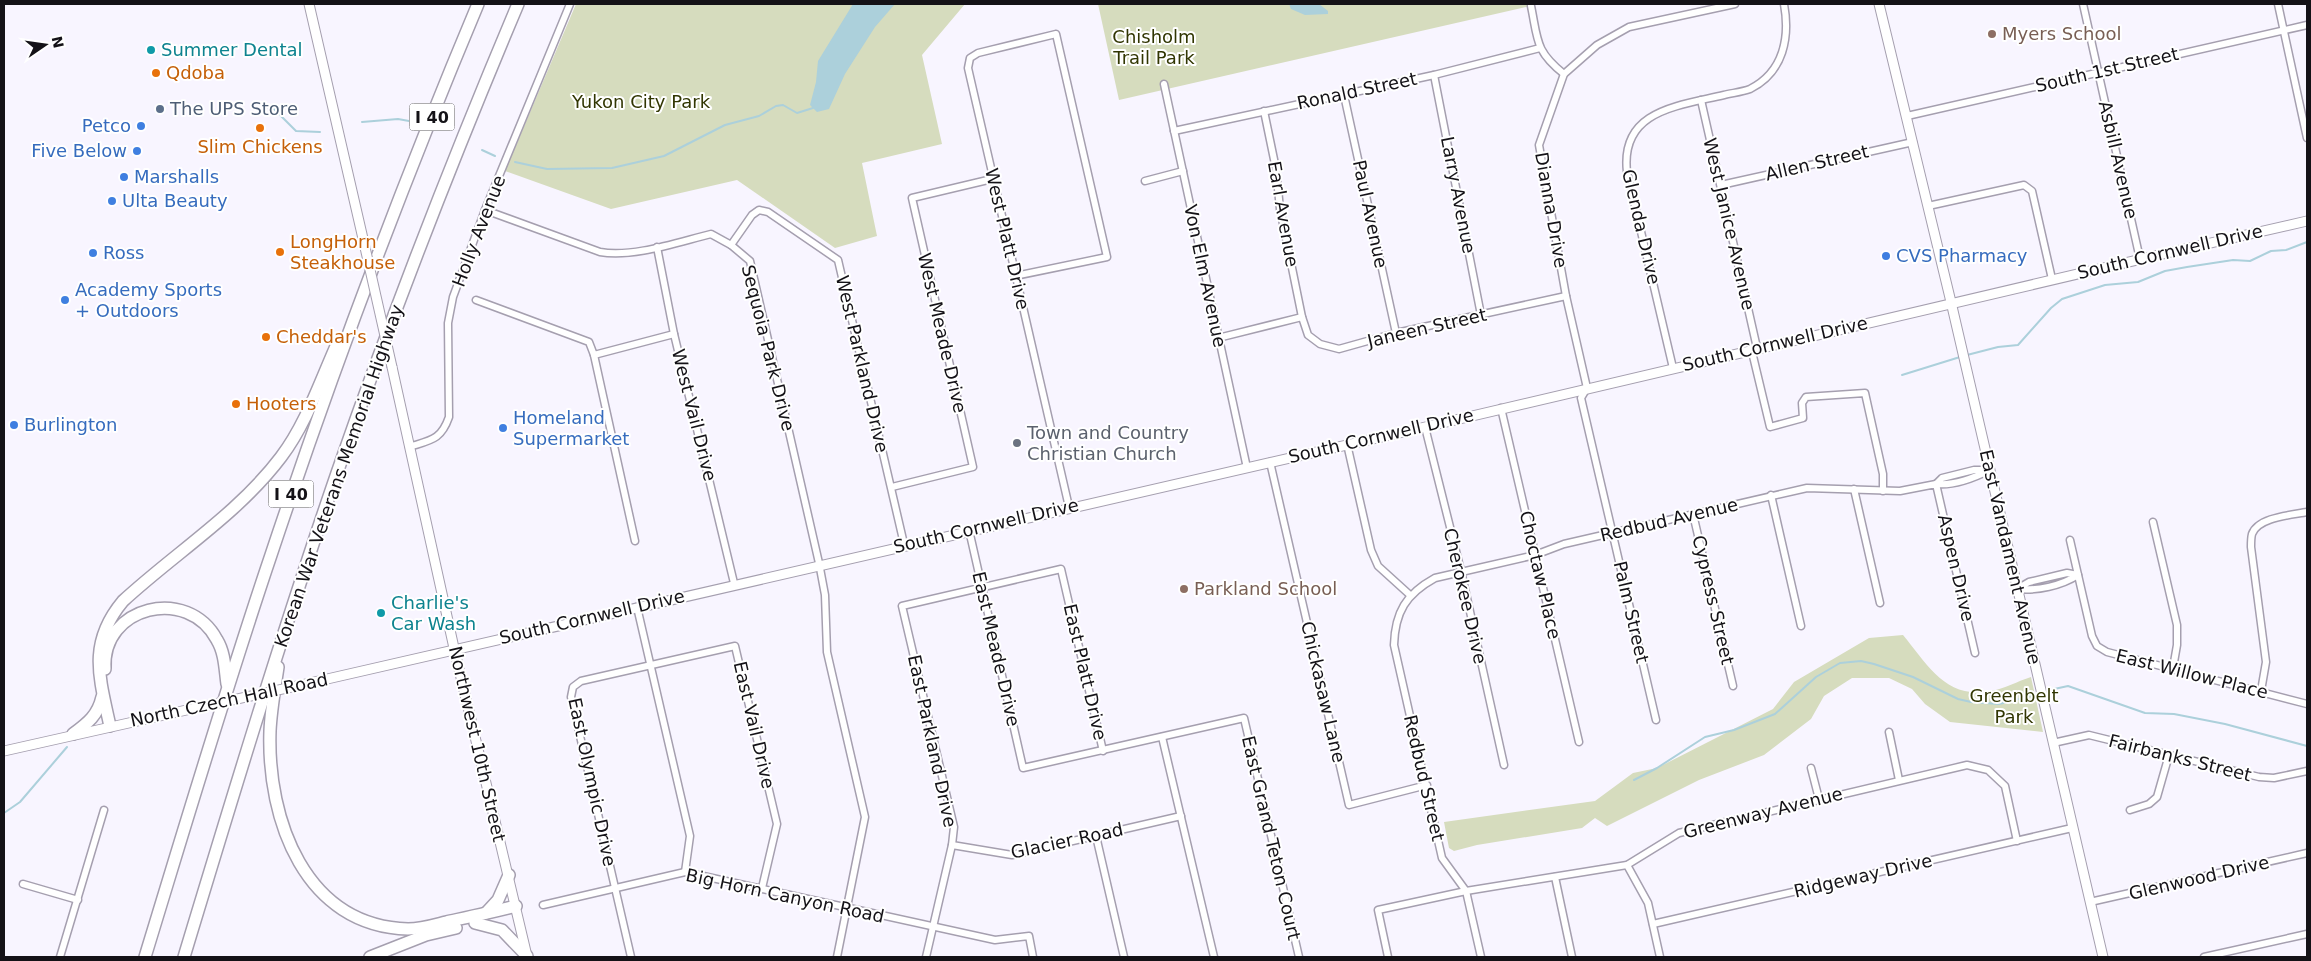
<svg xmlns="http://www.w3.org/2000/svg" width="2311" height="961" font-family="'DejaVu Sans',sans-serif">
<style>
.green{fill:#d6dcbe}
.water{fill:#acd0db}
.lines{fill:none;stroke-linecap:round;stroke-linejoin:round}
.stream{stroke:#acd0db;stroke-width:2}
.street-casing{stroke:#a59faf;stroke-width:9}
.secondary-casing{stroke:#a59faf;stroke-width:11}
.highway-casing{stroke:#a59faf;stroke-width:14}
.street{stroke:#fff;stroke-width:6}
.secondary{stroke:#fff;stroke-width:9}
.highway{stroke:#fff;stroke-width:11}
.secondary-bridge-casing{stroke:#a59faf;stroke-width:11;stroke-linecap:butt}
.secondary-bridge{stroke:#fff;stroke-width:9}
.education-dot{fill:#8d6e63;stroke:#fff;stroke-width:2}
.culture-dot{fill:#0f9aa8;stroke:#fff;stroke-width:2}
.food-dot{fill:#e8710a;stroke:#fff;stroke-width:2}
.service-dot{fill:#5c6f8a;stroke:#fff;stroke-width:2}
.shop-dot{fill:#3f7fe0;stroke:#fff;stroke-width:2}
.worship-dot{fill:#6b7280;stroke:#fff;stroke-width:2}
.labels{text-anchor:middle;stroke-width:4;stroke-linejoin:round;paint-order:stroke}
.shield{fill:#fff;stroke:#5a595d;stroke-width:1}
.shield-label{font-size:16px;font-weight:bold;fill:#141217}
.education-label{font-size:18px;fill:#785e54;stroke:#fff;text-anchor:start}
.park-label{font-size:18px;fill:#313602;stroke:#fff}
.culture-label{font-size:18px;fill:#0d838f;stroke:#fff;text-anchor:start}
.street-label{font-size:18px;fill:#141217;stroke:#fff}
.food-label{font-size:18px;fill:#c56008;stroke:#fff;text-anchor:start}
.service-label{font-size:18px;fill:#4e5e75;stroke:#fff;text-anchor:start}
.shop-label{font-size:18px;fill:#366cbe;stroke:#fff;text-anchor:start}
.worship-label{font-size:18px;fill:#5b616d;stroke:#fff;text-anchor:start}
</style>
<rect width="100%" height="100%" fill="#f8f5ff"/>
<!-- green -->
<g class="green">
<path d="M576 4H965L922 55 942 144 862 163 877 236 835 248 737 180 611 209 505 171Z"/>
<path d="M1098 4H1539L1119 100Z"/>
<path d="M1903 635C1928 665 1946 700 1991 691 2004 689 2018 681 2031 677L2043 732 1950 722 1925 704 1912 689 1889 678H1852L1824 696 1811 719 1764 755 1699 780 1607 826 1595 818 1582 828 1477 845 1454 851 1449 848 1444 822 1595 801 1633 773 1657 768 1773 709 1794 682 1869 638Z"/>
</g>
<!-- water -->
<g class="water">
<path d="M853 4H895L875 27 845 74 829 109 817 112 810 105 816 82 818 61Z"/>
<path d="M1289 4H1319L1328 11V14L1305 15 1291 9Z"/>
</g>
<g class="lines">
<!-- stream -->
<g class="stream">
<path d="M263 106 274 109 296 131 320 132"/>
<path d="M362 122 398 119 409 121"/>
<path d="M482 150 495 156"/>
<path d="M515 162 547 169 612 168 664 156 725 125 759 116 776 106 783 105 797 113 813 108"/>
<path d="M1967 355 1998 347 2018 345 2051 308 2062 299 2105 285 2138 282 2165 271 2187 267 2233 260 2250 261 2271 251 2286 250 2307 242"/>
<path d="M1902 375 1960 357"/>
<path d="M2045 691 2068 686 2145 713 2174 714 2225 724 2307 746"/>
<path d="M1634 780 1657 768 1705 737 1734 730 1775 714 1816 677 1840 663 1861 661 1874 664 1913 677 1958 699 1971 702 1999 704 2038 694"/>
<path d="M4 813 20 802 67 747"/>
</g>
<!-- street casing -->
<g class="street-casing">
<g id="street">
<path d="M2083 4 2140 259"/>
<path d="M2278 4 2307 138"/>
<path d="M1531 6C1538 40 1535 51 1564 74"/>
<path d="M1434 75 1481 315"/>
<path d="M1164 84 1247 468"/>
<path d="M1344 95 1396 333"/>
<path d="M1701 100 1757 348 1753 356 1770 427 1803 418 1802 403 1806 397 1865 393 1883 474V491"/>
<path d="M1264 111 1276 169 1280 209 1302 317 1308 335 1320 344 1339 349 1396 333 1566 296"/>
<path d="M1907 116 2307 25"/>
<path d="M1174 131 1434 75 1540 48"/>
<path d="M1145 181 1183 171"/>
<path d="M1721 185 1913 142"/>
<path d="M1928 206 2024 185 2032 191 2052 279"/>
<path d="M485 210 600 252C633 258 678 242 711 234L731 245 750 261 819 563 825 595 827 652 865 817 837 957"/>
<path d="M731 245 752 215 759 210 768 212 838 260 904 544"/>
<path d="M657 247 674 334 734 583"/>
<path d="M1015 276 1107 257 1056 34 978 53 970 58 968 68 1069 507"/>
<path d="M476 300 589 342 594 355 635 541"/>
<path d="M1218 338 1302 317"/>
<path d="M594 355 674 334"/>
<path d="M1673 368 1627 172C1620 110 1678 106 1724 95 1732 93 1742 92 1750 89 1784 72 1790 37 1784 4"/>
<path d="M1501 408 1579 742"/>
<path d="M1425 427 1461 571 1504 765"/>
<path d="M1347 444 1371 550 1378 566 1410 595"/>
<path d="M409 447C431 440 441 440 449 417L448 323 453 297 485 210 570 4"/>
<path d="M1270 462 1349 805 1427 785"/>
<path d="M1974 470H1990C1974 478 1954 486 1936 484L1942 478Z"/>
<path d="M892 487 973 467 912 198 992 179"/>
<path d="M1854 489 1880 603"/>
<path d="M1771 495 1801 626"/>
<path d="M1693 514 1733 686"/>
<path d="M2153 522 2177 625V645L2173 668"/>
<path d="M969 530 1023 768 1244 718 1299 957"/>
<path d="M2070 540 2092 636 2097 646 2107 652 2307 704"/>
<path d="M2067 573 2078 575C2061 586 2037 591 2017 589L2029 582Z"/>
<path d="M637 607 690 836 685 872"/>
<path d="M2261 691 2266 662 2251 547C2251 543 2251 538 2252 534 2258 517 2292 515 2307 512"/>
<path d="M1656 720 1581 398 1587 388 1566 296 1539 145 1564 74 1597 45 1629 27 1735 4"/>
<path d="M1889 732 1899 780"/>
<path d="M1162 737 1214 957"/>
<path d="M2053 743 2089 735 2259 777 2274 778 2307 771"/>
<path d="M1811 768 1819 799"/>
<path d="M2130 810 2149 804 2157 797 2169 755"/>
<path d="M1096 836 1124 957"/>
<path d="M952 845 1012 855 1181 816"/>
<path d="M1627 865 1648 903 1660 957"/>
<path d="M1555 877 1572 957"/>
<path d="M23 884 78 900"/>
<path d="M2090 902 2307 853"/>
<path d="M543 905 685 872 995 940 1029 936 1033 957"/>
<path d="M1653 924 2072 828"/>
<path d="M60 957 104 810"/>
<path d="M631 957 571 697 573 687 581 681 735 646 777 824 762 888"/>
<path d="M926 957 952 845 954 827 902 606 1061 569 1103 751"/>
<path d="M1388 957 1378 910 1466 891 1627 865 1679 833 1967 765 1988 770 2005 786 2017 841"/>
<path d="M1481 957 1466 891 1442 858 1394 645C1395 612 1406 594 1435 578L1535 555 1564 544 1807 488 1900 491 1936 484 1975 653"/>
<path d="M2204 957 2307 934"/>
</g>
</g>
<!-- secondary casing -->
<g class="secondary-casing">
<g id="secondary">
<path d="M309 4 364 243"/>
<path d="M1879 4 1951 302 2103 957"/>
<path d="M392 367 454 648 527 956"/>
<path d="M301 685C674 596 1048 514 1421 428 1716 360 2011 288 2307 221"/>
<path d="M4 751 191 709"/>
</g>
</g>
<!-- highway casing -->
<g class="highway-casing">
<g id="highway">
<path d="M278 667C275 688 271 709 270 731 267 820 305 926 408 929 421 929 434 925 446 922 469 917 493 912 516 906"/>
<path d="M105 669C101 606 188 585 217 640 225 653 225 670 227 684"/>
<path d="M110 726C99 676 88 643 123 601 175 553 238 514 281 457 306 424 320 382 337 344"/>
<path d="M73 734C88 723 98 715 102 697"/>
<path d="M486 913 498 900 509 875"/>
<path d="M475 923 502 930 527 956"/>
<path d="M145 957C186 823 226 688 271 555 333 369 402 185 478 4"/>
<path d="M184 957C233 795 282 633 337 473 392 315 453 158 518 4"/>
<path d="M370 957 426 935 456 928"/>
</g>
</g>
<!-- street -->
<use href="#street" class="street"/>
<!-- secondary -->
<use href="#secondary" class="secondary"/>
<!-- highway -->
<use href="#highway" class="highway"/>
<!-- secondary-bridge casing -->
<g class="secondary-bridge-casing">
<g id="secondary-bridge">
<path d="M364 243 392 367"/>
<path d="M191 709 301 685"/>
</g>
</g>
<!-- secondary-bridge -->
<use href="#secondary-bridge" class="secondary-bridge"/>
</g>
<!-- markers -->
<g class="education-dot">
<circle cx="1992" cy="34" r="5"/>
<circle cx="1184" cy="589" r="5"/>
</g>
<g class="culture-dot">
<circle cx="151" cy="50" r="5"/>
<circle cx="381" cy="613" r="5"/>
</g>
<g class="food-dot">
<circle cx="156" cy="73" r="5"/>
<circle cx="260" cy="128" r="5"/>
<circle cx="280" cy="252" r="5"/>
<circle cx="266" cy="337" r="5"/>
<circle cx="236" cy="404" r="5"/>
</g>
<circle class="service-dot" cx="160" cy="109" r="5"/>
<g class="shop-dot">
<circle cx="141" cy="126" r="5"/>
<circle cx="137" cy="151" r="5"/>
<circle cx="124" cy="177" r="5"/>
<circle cx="112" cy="201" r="5"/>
<circle cx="93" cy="253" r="5"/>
<circle cx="1886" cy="256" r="5"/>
<circle cx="65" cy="300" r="5"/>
<circle cx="14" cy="425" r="5"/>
<circle cx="503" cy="428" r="5"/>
</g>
<circle class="worship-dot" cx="1017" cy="443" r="5"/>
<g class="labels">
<!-- shield labels -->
<g class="shield">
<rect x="409.5" y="103.5" width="45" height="27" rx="4"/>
<rect x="268.5" y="480.5" width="45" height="27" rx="4"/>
</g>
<g class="shield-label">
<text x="432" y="123">I 40</text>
<text x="291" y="500">I 40</text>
</g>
<!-- education labels -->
<g class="education-label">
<text x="2002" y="40">Myers School</text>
<text x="1194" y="595">Parkland School</text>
</g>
<!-- park labels -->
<g class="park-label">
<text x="1154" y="43">Chisholm<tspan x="1154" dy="21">Trail Park</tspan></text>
<text x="641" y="108">Yukon City Park</text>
<text x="2014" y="702">Greenbelt<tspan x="2014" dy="21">Park</tspan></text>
</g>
<!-- culture labels -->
<g class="culture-label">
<text x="161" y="56">Summer Dental</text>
<text x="391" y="609">Charlie's<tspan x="391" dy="21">Car Wash</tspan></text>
</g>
<!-- street labels -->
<g class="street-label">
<text transform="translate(2107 70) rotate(-13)" y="6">South 1st Street</text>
<text transform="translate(1357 91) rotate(-12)" y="6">Ronald Street</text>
<text transform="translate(2118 160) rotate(77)" y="6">Asbill Avenue</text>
<text transform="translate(1817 163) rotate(-13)" y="6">Allen Street</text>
<text transform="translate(1458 195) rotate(79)" y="6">Larry Avenue</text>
<text transform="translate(1551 210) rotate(80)" y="6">Dianna Drive</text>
<text transform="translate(1283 214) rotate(80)" y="6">Earl Avenue</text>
<text transform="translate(1370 214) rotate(78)" y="6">Paul Avenue</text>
<text transform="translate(1729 224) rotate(77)" y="6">West Janice Avenue</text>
<text transform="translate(1641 227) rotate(77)" y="6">Glenda Drive</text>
<text transform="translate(479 231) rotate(-69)" y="6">Holly Avenue</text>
<text transform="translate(1007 239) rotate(77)" y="6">West Platt Drive</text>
<text transform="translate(2170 252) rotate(-13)" y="6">South Cornwell Drive</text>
<text transform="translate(1205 276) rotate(78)" y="6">Von Elm Avenue</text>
<text transform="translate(1427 328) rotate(-13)" y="6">Janeen Street</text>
<text transform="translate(942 333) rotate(77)" y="6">West Meade Drive</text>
<text transform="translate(1775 344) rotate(-13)" y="6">South Cornwell Drive</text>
<text transform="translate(768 348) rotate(76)" y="6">Sequoia Park Drive</text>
<text transform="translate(862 364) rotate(77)" y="6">West Parkland Drive</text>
<text transform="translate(694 415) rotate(76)" y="6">West Vail Drive</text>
<text transform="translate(1381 436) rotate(-13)" y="6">South Cornwell Drive</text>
<text transform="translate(339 476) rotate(-71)" y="6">Korean War Veterans Memorial Highway</text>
<text transform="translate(1669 520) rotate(-13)" y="6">Redbud Avenue</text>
<text transform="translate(986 526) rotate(-13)" y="6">South Cornwell Drive</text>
<text transform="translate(2010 557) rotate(77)" y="6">East Vandament Avenue</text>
<text transform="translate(1956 568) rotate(77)" y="6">Aspen Drive</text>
<text transform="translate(1540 575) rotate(77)" y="6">Choctaw Place</text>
<text transform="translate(1465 596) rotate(77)" y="6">Cherokee Drive</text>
<text transform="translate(1713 600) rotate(77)" y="6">Cypress Street</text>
<text transform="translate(1631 612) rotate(77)" y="6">Palm Street</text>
<text transform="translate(592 617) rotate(-13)" y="6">South Cornwell Drive</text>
<text transform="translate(996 649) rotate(77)" y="6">East Meade Drive</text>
<text transform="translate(1085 672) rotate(77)" y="6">East Platt Drive</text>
<text transform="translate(2192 674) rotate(14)" y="6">East Willow Place</text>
<text transform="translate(1323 692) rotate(77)" y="6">Chickasaw Lane</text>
<text transform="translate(229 700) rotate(-12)" y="6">North Czech Hall Road</text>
<text transform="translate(754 725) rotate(77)" y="6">East Vail Drive</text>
<text transform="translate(932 741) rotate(78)" y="6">East Parkland Drive</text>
<text transform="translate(477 744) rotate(77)" y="6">Northwest 10th Street</text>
<text transform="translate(2180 758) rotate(14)" y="6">Fairbanks Street</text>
<text transform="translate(1424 778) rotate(77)" y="6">Redbud Street</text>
<text transform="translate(592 782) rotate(78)" y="6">East Olympic Drive</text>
<text transform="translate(1763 813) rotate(-14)" y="6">Greenway Avenue</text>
<text transform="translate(1271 838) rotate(77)" y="6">East Grand Teton Court</text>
<text transform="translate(1067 841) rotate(-12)" y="6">Glacier Road</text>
<text transform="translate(1863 876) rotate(-13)" y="6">Ridgeway Drive</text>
<text transform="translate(2199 878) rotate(-13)" y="6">Glenwood Drive</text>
<text transform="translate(785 896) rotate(12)" y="6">Big Horn Canyon Road</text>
</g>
<!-- food labels -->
<g class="food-label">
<text x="166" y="79">Qdoba</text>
<text x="260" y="153" text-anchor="middle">Slim Chickens</text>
<text x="290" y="248">LongHorn<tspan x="290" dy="21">Steakhouse</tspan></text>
<text x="276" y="343">Cheddar's</text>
<text x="246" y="410">Hooters</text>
</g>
<!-- service labels -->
<g class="service-label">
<text x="170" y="115">The UPS Store</text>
</g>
<!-- shop labels -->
<g class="shop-label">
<text x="131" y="132" text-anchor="end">Petco</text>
<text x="127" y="157" text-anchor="end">Five Below</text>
<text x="134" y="183">Marshalls</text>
<text x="122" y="207">Ulta Beauty</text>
<text x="103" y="259">Ross</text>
<text x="1896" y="262">CVS Pharmacy</text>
<text x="75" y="296">Academy Sports<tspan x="75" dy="21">+ Outdoors</tspan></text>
<text x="513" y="424">Homeland<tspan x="513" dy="21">Supermarket</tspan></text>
<text x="24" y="431">Burlington</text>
</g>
<!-- worship labels -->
<g class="worship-label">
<text x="1027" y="439">Town and Country<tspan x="1027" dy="21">Christian Church</tspan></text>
</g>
</g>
<!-- border -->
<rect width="2311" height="961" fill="none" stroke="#141217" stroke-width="10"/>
<!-- north arrow -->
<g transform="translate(45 45) rotate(77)" stroke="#ffffff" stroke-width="4" paint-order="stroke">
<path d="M0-4L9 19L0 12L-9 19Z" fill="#141217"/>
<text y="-8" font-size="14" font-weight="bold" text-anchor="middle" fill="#141217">N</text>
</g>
</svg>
